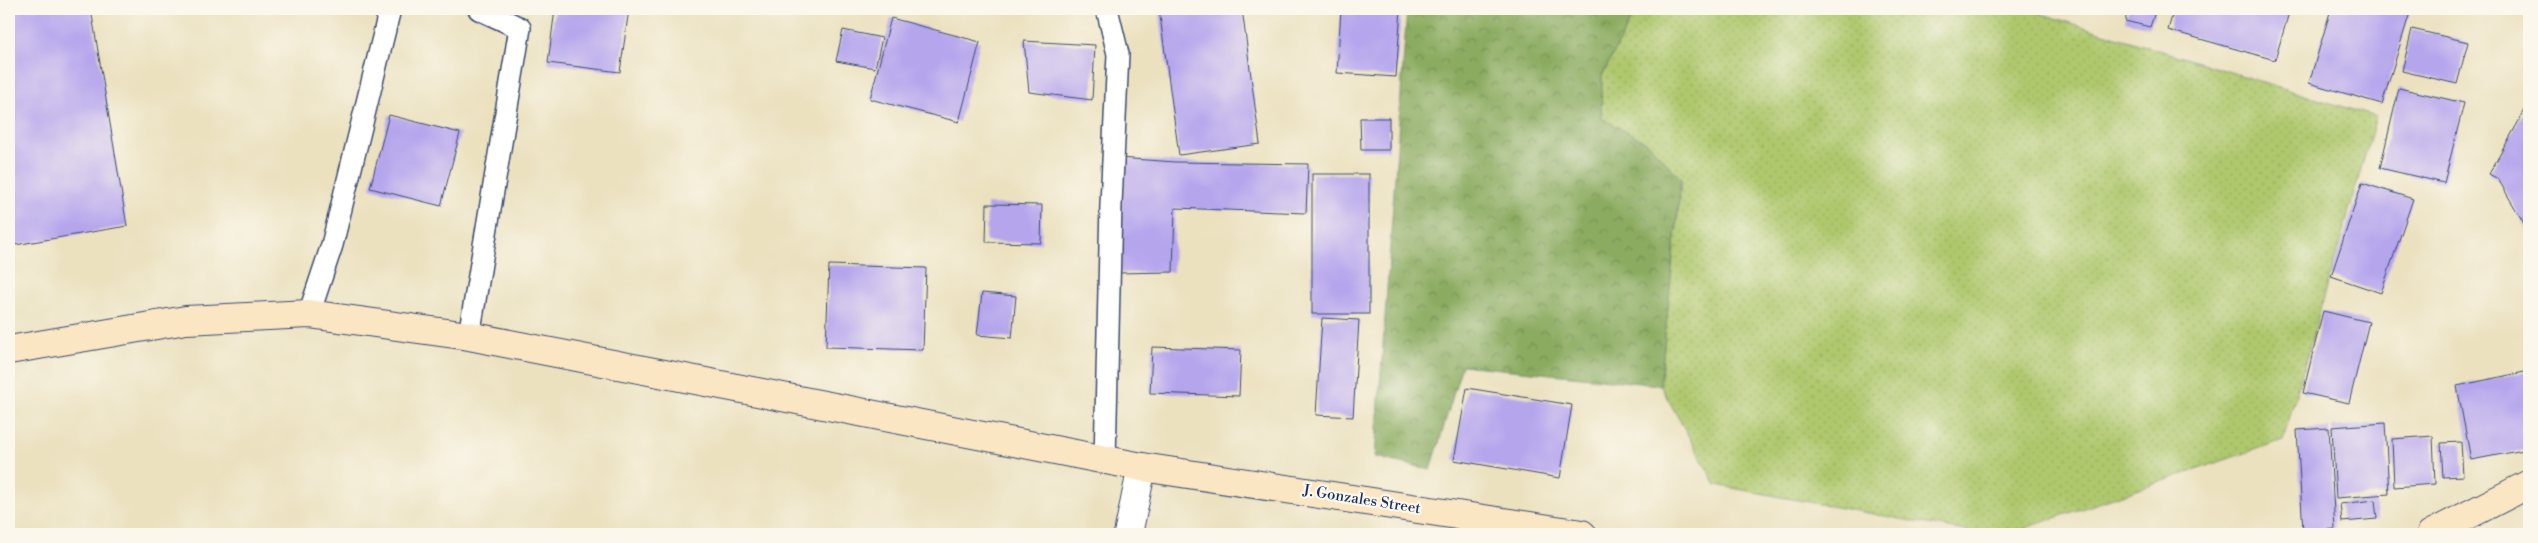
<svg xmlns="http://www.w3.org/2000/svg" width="2538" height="543" font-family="'Libre Bodoni',serif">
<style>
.grass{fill:url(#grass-dots);stroke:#657c66}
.forest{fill:url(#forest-crowns);stroke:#536e5f}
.building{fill:#b5a5ed}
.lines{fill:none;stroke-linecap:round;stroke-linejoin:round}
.service-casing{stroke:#3a4a6d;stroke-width:24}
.tertiary-casing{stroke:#3a4a6d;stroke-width:30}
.secondary-casing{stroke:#3a4a6d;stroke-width:30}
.service{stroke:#fff;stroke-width:21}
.tertiary{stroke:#fff;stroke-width:28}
.secondary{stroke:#fbe6c4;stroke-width:28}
.labels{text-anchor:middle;stroke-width:4.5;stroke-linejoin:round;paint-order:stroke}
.street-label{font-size:15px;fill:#1b2f5e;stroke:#fbf7ec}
</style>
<defs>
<pattern id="grass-dots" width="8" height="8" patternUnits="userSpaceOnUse" patternTransform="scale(1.25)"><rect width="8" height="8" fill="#afc86d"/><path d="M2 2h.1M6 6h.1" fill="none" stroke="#96ac61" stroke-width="1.8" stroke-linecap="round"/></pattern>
<pattern id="forest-crowns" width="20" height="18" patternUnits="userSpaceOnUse" patternTransform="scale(1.25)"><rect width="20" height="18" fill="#8bac60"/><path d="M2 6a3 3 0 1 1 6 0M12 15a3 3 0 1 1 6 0" fill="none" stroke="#718c52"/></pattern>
</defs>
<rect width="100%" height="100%" fill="#fbf7ec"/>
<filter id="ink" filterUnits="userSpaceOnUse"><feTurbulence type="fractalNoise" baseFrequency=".02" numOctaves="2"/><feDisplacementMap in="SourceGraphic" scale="10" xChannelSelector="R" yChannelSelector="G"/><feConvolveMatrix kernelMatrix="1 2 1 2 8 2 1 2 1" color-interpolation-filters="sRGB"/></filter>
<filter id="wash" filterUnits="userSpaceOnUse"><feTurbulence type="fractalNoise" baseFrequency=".0096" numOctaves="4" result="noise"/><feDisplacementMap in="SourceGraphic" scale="20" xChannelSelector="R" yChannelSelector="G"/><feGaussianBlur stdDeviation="1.12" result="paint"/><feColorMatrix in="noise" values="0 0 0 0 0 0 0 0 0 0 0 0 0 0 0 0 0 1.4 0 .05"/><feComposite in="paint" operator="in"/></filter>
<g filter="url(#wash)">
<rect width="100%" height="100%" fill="#ebe1bf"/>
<!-- grass -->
<path class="grass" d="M1640 9H2026L2376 117 2283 440 2008 534H1982L1716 485 1660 385 1681 179 1601 118 1602 76 1633 15Z"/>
<!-- forest -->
<path class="forest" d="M1407 9H1640L1633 15 1602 76 1601 118 1648 143 1681 179 1660 385 1462 365 1431 470 1375 457Z"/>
<g id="blocks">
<!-- building -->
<g class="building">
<path d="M9 9H91L127 226 9 246Z"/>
<path d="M555 9H629L620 72 548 63Z"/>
<path d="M1159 9H1242L1260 144 1179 155Z"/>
<path d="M1341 9H1401L1396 77 1337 73Z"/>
<path d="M2128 9H2156L2150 27 2125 21Z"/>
<path d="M2174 9H2290L2275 60 2168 30Z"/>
<path d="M2331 9H2411L2382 104 2309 83Z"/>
<path d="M891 18 980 42 959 122 870 99Z"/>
<path d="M2412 29 2468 42 2457 84 2402 71Z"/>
<path d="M843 30 882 38 875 68 836 61Z"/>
<path d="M1024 41 1095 45 1092 100 1029 92Z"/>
<path d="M2399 88 2464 103 2444 183 2380 168Z"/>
<path d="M2529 103V232L2498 179 2489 174Z"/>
<path d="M389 115 460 133 441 206 370 188Z"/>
<path d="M1360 118H1389V150H1361Z"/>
<path d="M1118 158 1175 162 1308 164 1306 213 1175 208 1173 272 1115 273Z"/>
<rect x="1312" y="174" width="57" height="140"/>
<path d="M2362 183 2413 199 2381 293 2331 276Z"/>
<path d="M987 204 1042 205 1041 243 986 242Z"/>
<path d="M829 265 926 268 923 350 826 347Z"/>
<path d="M982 293 1016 296 1012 338 977 335Z"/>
<path d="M2323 311 2369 322 2349 403 2303 393Z"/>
<path d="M1322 318 1359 320 1353 417 1316 415Z"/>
<path d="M1152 347 1241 350 1239 396 1150 393Z"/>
<path d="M2529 371V449L2471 460 2457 386Z"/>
<path d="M1467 388 1572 405 1560 478 1454 460Z"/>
<path d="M2385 423 2389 494 2336 498 2332 427Z"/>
<path d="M2329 428 2335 529 2303 531 2297 430Z"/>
<path d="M2433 436 2435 484 2394 487 2392 439Z"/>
<path d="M2461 442 2463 476 2443 477 2441 443Z"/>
<path d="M2375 500 2377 519 2342 522 2340 504Z"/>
</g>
</g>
</g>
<g filter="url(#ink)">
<use href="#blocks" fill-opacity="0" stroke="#3a4a6d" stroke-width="1"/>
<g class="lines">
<!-- service casing -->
<g class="service-casing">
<g id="service">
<path d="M309 314 332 245 390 9"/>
<path d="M469 336 520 28 479 9"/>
<path d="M1105 460 1111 204 1118 54 1107 9"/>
</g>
</g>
<!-- tertiary casing -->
<g class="tertiary-casing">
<path id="tertiary" d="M1128 534 1142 467"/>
</g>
<!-- secondary casing -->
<g class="secondary-casing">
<g id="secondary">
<path d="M9 350 186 320 309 314 469 336 1142 467 1582 534"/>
<path d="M2431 534 2529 484"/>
</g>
</g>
<!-- service -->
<use href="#service" class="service"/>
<!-- tertiary -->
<use href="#tertiary" class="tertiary"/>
<!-- secondary -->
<use href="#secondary" class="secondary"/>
</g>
</g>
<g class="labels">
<!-- street labels -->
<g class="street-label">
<text transform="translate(1362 499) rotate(9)" y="5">J. Gonzales Street</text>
</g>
</g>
<!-- margin -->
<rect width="2538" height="543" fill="none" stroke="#fbf7ec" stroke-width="30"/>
</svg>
